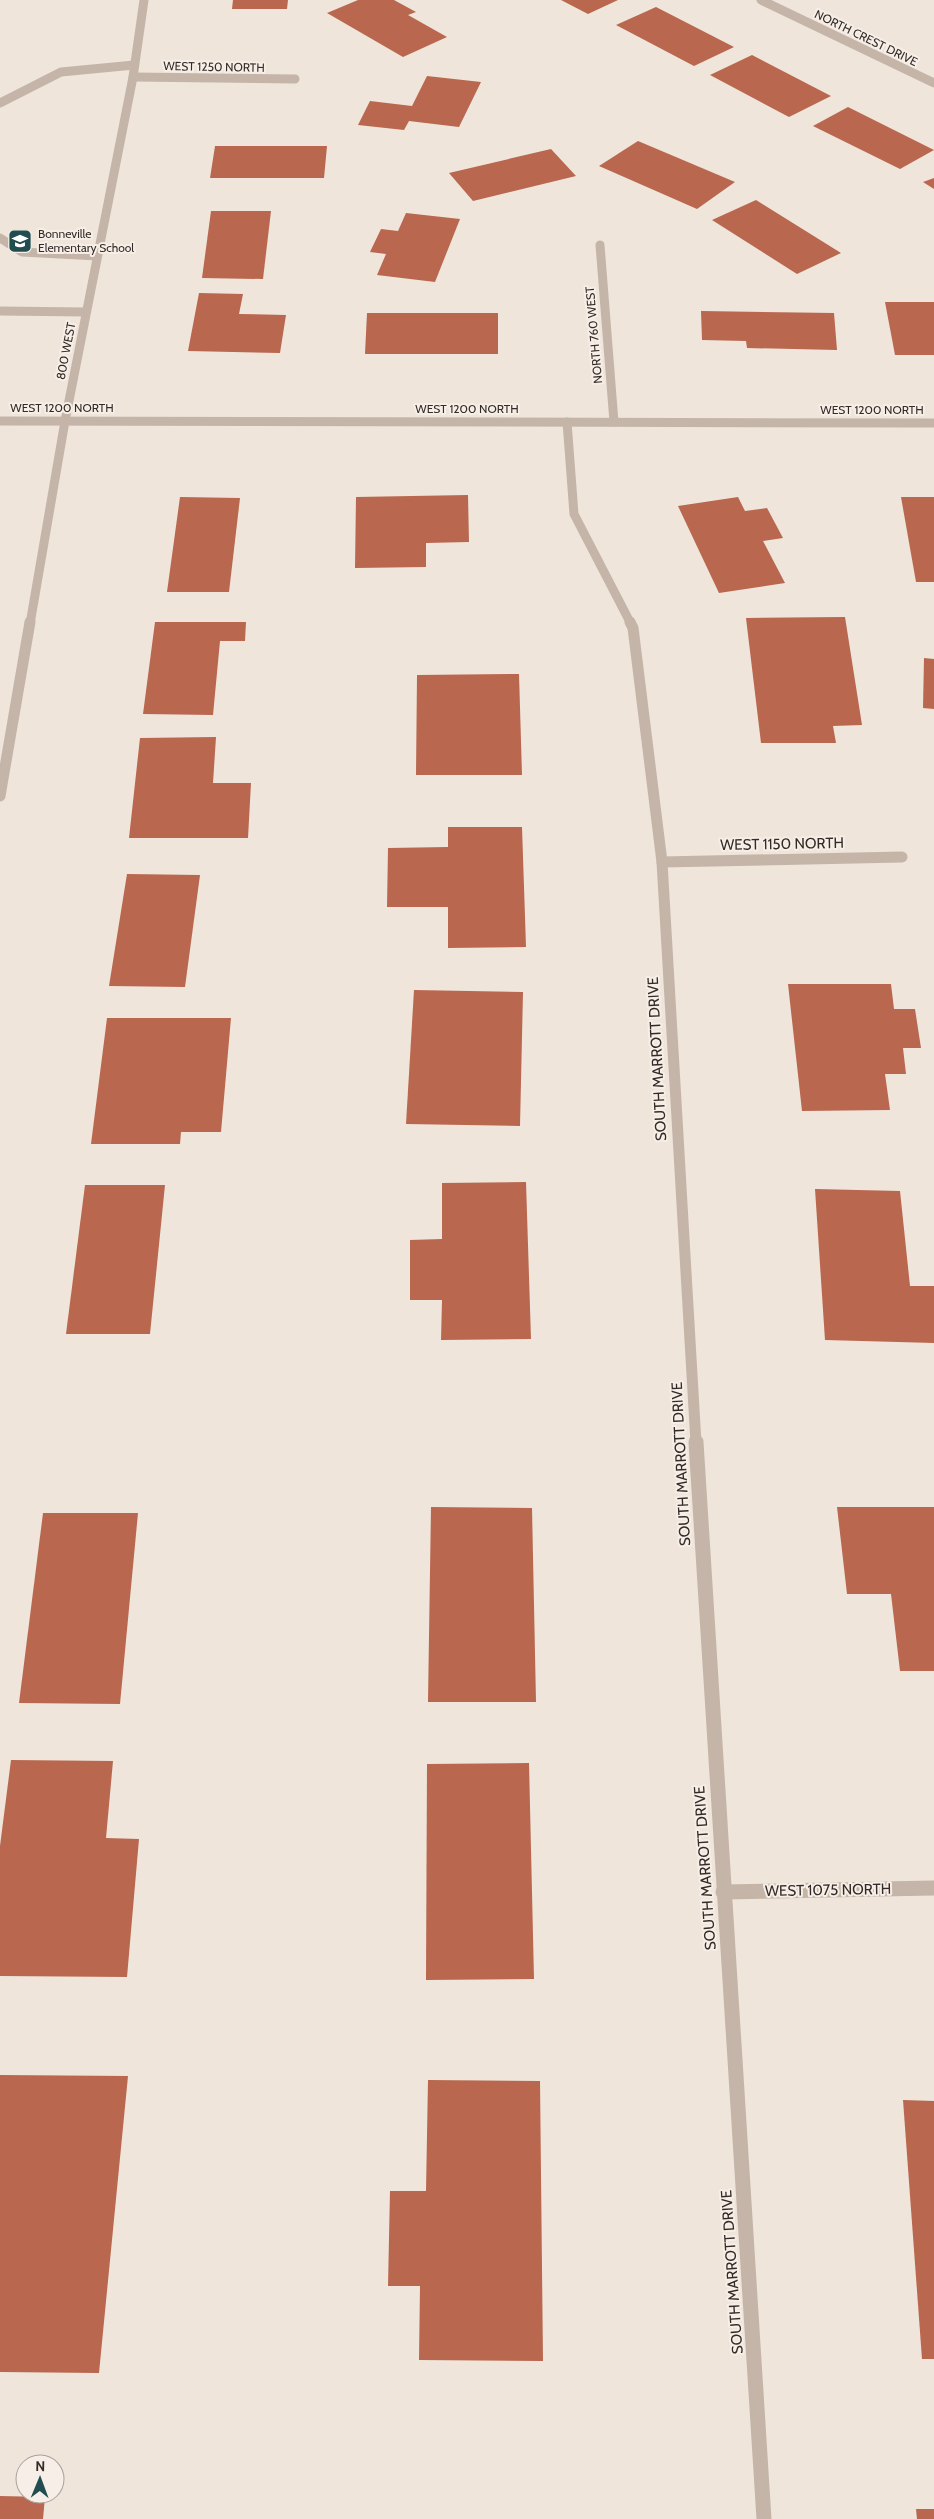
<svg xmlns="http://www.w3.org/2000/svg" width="934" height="2519" font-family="Cabin,sans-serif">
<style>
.building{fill:#b9674e}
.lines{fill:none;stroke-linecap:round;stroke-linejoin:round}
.service{stroke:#c5b5a8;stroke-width:9}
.minor-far2{stroke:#c5b5a8;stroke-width:9}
.minor-far1{stroke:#c5b5a8;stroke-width:11}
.minor{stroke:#c5b5a8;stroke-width:15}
.tertiary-far1{stroke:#c5b5a8;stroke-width:9}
.tertiary{stroke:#c5b5a8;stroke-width:11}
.labels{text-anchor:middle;stroke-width:4;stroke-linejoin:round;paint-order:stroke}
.far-street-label{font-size:12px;fill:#332b27;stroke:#f7efe7}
.far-poi-label{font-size:12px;fill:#332b27;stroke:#f7efe7;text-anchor:start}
.street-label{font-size:15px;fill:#332b27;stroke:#f7efe7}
</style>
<rect width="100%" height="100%" fill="#efe5db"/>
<!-- building -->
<g class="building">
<path d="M233 0H288L287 9H232Z"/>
<path d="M358 0H394L416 12 408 15 447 37 403 57 327 13Z"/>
<path d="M561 0H618L588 14Z"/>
<path d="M656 7 734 47 694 66 616 25Z"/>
<path d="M752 55 831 96 789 117 710 75Z"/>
<path d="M427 76 481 82 459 127 409 121 404 130 358 125 370 101 412 106Z"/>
<path d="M848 107 934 150 900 169 813 126Z"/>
<path d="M638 141 735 182 697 209 599 166Z"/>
<path d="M215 146H327L324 178H210Z"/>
<path d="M551 149 576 176 473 201 449 173Z"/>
<path d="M934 178V189L923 182Z"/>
<path d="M756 200 841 253 797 274 712 220Z"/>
<path d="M211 211H271L263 279 202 278Z"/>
<path d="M406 213 460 219 435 282 377 275 386 254 370 252 381 229 398 231Z"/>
<path d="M199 293 243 294 239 314 286 315 280 353 188 351Z"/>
<path d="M885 302H934V355H895Z"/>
<path d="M701 311 834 313 837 350 747 348 746 341 702 340Z"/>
<path d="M367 313H498V354H365Z"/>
<path d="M468 495 469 542 426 543V567L355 568 356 497Z"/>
<path d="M180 497 240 498 229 592H167Z"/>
<path d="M738 497 745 511 767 508 783 538 763 541 785 583 719 593 678 506Z"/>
<path d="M901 497H934V582H916Z"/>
<path d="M845 617 862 725 833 726 836 743H761L746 618Z"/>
<path d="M155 622H246L245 641H220L213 715 143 714Z"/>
<path d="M924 658 934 659V709L923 708Z"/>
<path d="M519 674 522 775H416L417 675Z"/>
<path d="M216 737 213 783H251L248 838H129L140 738Z"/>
<path d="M448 827H522L526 947 448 948V907H387L388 848 448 847Z"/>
<path d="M127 874 200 875 185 987 109 986Z"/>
<path d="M788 984H891L894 1009H915L921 1048H903L906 1074H885L890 1110 802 1111Z"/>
<path d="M414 990 523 992 520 1126 406 1124Z"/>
<path d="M107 1018H231L221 1132H181L180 1144H91Z"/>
<path d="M526 1182 531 1339 441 1340 442 1300H410V1240L442 1239V1183Z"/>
<path d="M85 1185H165L150 1334H66Z"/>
<path d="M815 1189 900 1191 910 1286H934V1343L825 1340Z"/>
<path d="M431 1507 532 1508 536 1702H428Z"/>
<path d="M837 1507H934V1671H900L891 1594H847Z"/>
<path d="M43 1513H138L120 1704 19 1703Z"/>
<path d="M11 1760 113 1761 106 1838 139 1839 127 1977 0 1976V1846Z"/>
<path d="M529 1763 534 1979 426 1980 427 1764Z"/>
<path d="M0 2075 128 2076 99 2373 0 2372Z"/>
<path d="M428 2080 540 2081 543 2361 419 2360 420 2286H388L390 2191H426Z"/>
<path d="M903 2100 934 2101V2359H922Z"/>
<path d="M0 2496 45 2497 43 2519H0Z"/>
<path d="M916 2509H934V2519H917Z"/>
</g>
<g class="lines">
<!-- service -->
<g class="service">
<path d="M0 103 61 72 134 65"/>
<path d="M0 238 22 252 97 256"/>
<path d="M0 311 86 312"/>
</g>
<!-- minor-far2 -->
<g class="minor-far2">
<path d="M761 0 934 83"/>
<path d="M133 77 295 79"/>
<path d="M600 245 614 422"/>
<path d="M567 422 574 514 631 624"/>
</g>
<!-- minor-far1 -->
<g class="minor-far1">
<path d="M630 622 633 628 662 862 696 1443"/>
<path d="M662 862 902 857"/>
</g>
<!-- minor -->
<g class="minor">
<path d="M696 1442 764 2519"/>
<path d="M723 1892 934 1888"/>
</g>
<!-- tertiary-far1 -->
<g class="tertiary-far1">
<path d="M0 421 934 423"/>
<path d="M30 624 65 421 133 77 144 0"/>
</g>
<!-- tertiary -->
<path class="tertiary" d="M0 796 30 622"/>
</g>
<!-- icons -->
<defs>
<g id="school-square" transform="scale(1.25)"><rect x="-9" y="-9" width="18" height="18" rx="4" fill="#214d50" stroke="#f7efe7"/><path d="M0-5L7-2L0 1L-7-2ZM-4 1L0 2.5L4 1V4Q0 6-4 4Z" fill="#fff"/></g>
</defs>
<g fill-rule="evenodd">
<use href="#school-square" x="20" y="241"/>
</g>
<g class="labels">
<!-- far-street labels -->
<g class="far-street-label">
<text transform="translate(866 38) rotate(26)" y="4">NORTH CREST DRIVE</text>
<text transform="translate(214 67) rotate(1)" y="4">WEST 1250 NORTH</text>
<text transform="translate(594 335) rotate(-95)" y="4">NORTH 760 WEST</text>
<text transform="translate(66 351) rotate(-79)" y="4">800 WEST</text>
<text x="62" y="412">WEST 1200 NORTH</text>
<text x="467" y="413">WEST 1200 NORTH</text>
<text x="872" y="414">WEST 1200 NORTH</text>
</g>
<!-- far-poi labels -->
<g class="far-poi-label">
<text x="38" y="238">Bonneville<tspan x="38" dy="14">Elementary School</tspan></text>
</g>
<!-- street labels -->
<g class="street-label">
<text transform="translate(782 844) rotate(-1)" y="5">WEST 1150 NORTH</text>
<text transform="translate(657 1059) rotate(-93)" y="5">SOUTH MARROTT DRIVE</text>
<text transform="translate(681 1464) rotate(-93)" y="5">SOUTH MARROTT DRIVE</text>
<text transform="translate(705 1868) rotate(-94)" y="5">SOUTH MARROTT DRIVE</text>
<text transform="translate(828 1890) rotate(-1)" y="5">WEST 1075 NORTH</text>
<text transform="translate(732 2272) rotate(-94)" y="5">SOUTH MARROTT DRIVE</text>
</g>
</g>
<!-- north arrow -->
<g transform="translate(40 2479) rotate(1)"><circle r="24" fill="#f7efe7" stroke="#a9a19a"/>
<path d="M0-4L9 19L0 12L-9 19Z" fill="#214d50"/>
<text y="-8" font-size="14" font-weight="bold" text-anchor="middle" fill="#332b27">N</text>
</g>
</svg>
